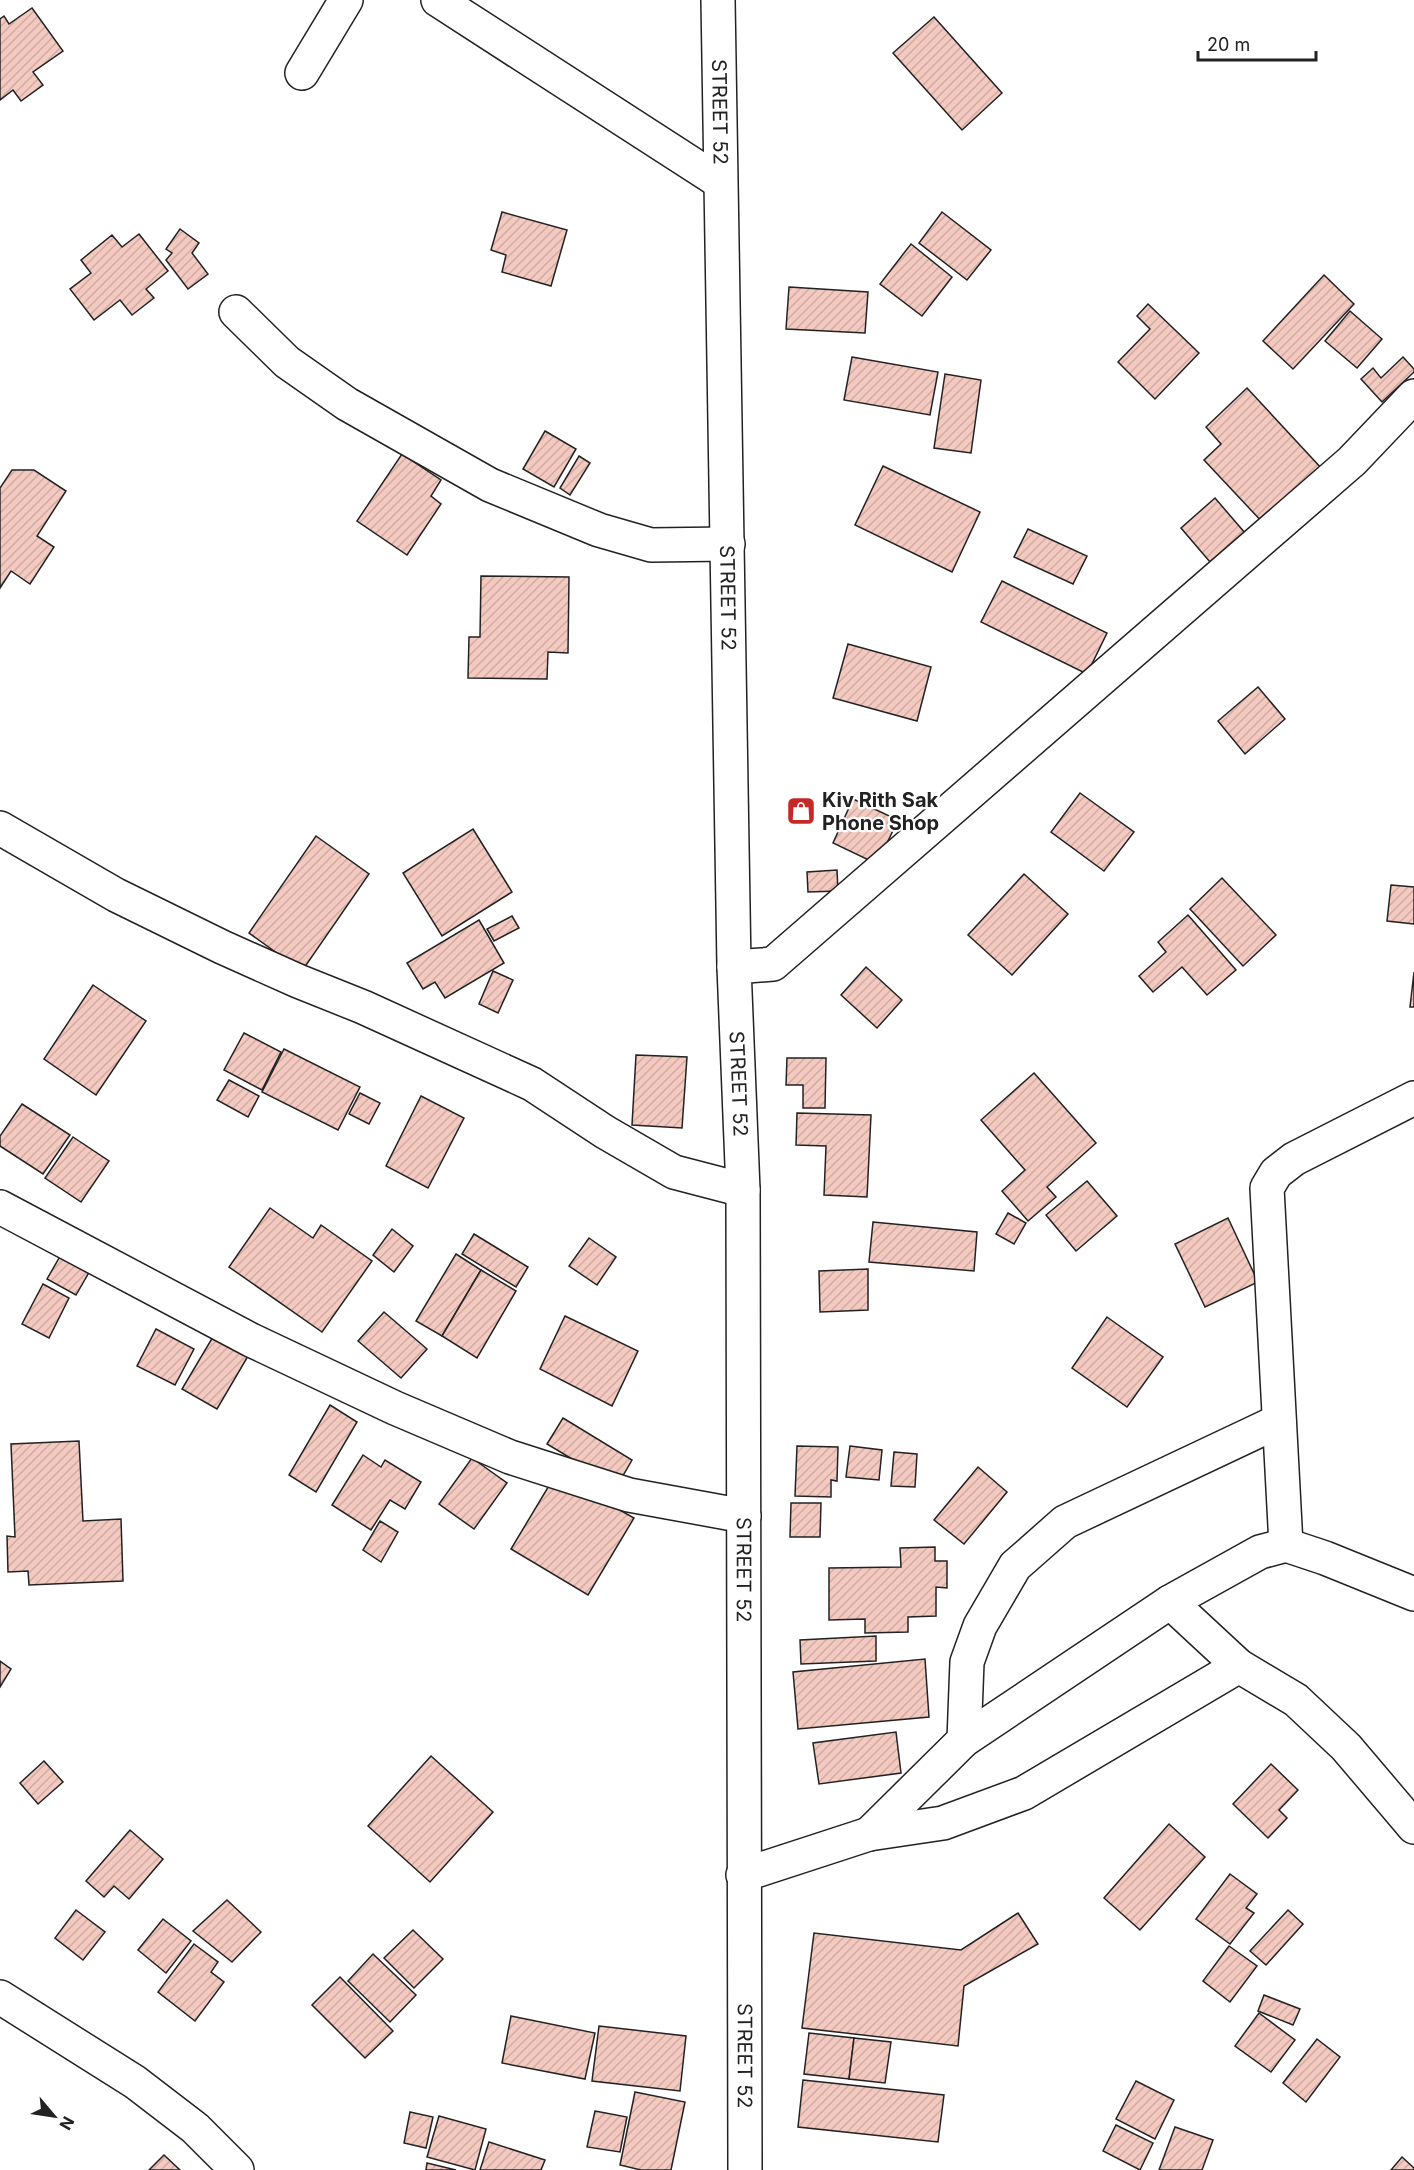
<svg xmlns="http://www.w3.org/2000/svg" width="1414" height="2170" font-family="Inter,sans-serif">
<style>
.building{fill:url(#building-hatch);stroke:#222;stroke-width:1.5}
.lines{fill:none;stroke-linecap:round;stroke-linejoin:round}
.minor-casing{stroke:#222;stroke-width:36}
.minor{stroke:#fff;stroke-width:33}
.labels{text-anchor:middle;stroke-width:4.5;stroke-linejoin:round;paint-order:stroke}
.street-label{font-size:20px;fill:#222;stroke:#fff}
.poi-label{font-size:20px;font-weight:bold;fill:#222;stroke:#fff;text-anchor:start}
</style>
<defs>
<pattern id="building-hatch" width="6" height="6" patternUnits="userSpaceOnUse" patternTransform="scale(1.5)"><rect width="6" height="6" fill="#f3c9c0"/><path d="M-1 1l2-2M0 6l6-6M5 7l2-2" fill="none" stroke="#d0aca5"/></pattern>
</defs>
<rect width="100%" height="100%" fill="#fff"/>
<!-- building -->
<g class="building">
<path d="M32 8 63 51 33 72 43 85 21 101 13 90 0 100V19L4 16 9 24Z"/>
<path d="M934 17 1002 93 962 130 893 53Z"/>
<path d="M502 212 567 230 551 286 502 272 506 255 491 250Z"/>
<path d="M942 212 991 250 967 280 919 243Z"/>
<path d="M180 229 199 243 192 253 208 274 188 289 166 260 172 253 166 249Z"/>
<path d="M139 234 168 271 146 289 154 298 132 315 120 300 94 320 70 289 91 273 81 260 112 235 122 247Z"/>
<path d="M911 244 952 277 922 316 880 284Z"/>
<path d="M1324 275 1354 304 1293 369 1263 341Z"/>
<path d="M789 287 868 292 865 333 786 329Z"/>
<path d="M1148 304 1199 353 1155 399 1118 362 1150 329 1137 316Z"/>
<path d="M1350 311 1382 339 1357 368 1325 341Z"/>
<path d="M852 357 938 372 930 415 844 400Z"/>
<path d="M1403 357 1414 369V372L1382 402 1361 379 1373 368 1381 378Z"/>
<path d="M945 374 981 380 971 453 934 448Z"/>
<path d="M1247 388 1323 470 1265 525 1204 460 1221 444 1206 427Z"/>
<path d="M545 431 576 449 554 487 523 469Z"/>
<path d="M402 454 441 480 431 496 441 504 407 555 357 521Z"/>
<path d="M579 456 590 463 570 495 560 488Z"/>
<path d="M883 466 980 512 952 572 855 525Z"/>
<path d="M12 470H34L66 491 37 536 54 547 30 584 11 571 0 588V488Z"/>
<path d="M1215 498 1245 533 1210 562 1181 528Z"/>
<path d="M1028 529 1087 556 1073 584 1014 557Z"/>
<path d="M481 576 569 577 568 653 548 652 547 679 468 678 469 637H480Z"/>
<path d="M1002 581 1107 633 1087 674 981 622Z"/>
<path d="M848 644 931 667 917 721 833 698Z"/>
<path d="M1258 687 1285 719 1245 754 1218 721Z"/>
<path d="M1080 793 1134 832 1104 871 1051 832Z"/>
<path d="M853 799 898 820 877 864 833 843Z"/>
<path d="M473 829 512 892 442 936 403 873Z"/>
<path d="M316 836 369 874 302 971 249 933Z"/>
<path d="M837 870 838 891 808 892 807 872Z"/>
<path d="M1024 874 1068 914 1012 975 968 935Z"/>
<path d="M1222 878 1276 935 1243 966 1190 909Z"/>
<path d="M1391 885 1414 887V924L1387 921Z"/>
<path d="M1188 915 1236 970 1207 995 1182 967 1153 992 1139 976 1166 952 1158 942Z"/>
<path d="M512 916 519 928 494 941 487 929Z"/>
<path d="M479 920 504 963 445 998 435 982 423 989 407 963Z"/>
<path d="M866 967 902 1000 877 1028 841 995Z"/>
<path d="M493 971 513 980 498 1013 479 1004Z"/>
<path d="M1414 972V1007H1410Z"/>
<path d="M93 985 146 1021 96 1095 44 1059Z"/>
<path d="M244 1033 281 1052 262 1090 224 1070Z"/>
<path d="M284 1049 360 1087 338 1130 262 1092Z"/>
<path d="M636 1055 687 1057 682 1128 632 1125Z"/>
<path d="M787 1058H826L825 1108H803V1085H786Z"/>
<path d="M1034 1073 1096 1143 1047 1187 1056 1197 1028 1221 1002 1191 1025 1170 981 1120Z"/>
<path d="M229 1080 259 1096 248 1117 217 1100Z"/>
<path d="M360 1093 380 1103 369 1124 349 1114Z"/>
<path d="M421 1096 464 1118 428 1188 386 1166Z"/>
<path d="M22 1104 70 1135 43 1174 0 1146V1136Z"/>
<path d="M797 1113 871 1115 867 1197 824 1195 826 1146 796 1145Z"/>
<path d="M73 1137 109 1161 81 1202 45 1178Z"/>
<path d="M1087 1181 1117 1216 1076 1251 1046 1215Z"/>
<path d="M270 1208 313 1238 321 1225 372 1261 322 1332 229 1267Z"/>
<path d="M1008 1213 1026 1223 1014 1244 996 1234Z"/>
<path d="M1228 1218 1258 1282 1205 1307 1175 1244Z"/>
<path d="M873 1222 977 1232 974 1271 869 1262Z"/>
<path d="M392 1229 413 1246 394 1272 373 1255Z"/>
<path d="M474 1234 528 1267 516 1287 462 1254Z"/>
<path d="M589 1238 616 1257 597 1285 569 1266Z"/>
<path d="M66 1246 95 1262 76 1295 47 1279Z"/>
<path d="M456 1254 481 1270 442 1336 416 1321Z"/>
<path d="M868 1269V1310L820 1312 819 1271Z"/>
<path d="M481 1270 516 1291 477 1358 442 1336Z"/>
<path d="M43 1284 69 1298 49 1338 22 1324Z"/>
<path d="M384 1312 427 1349 401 1378 358 1341Z"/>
<path d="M565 1316 638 1351 612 1406 540 1369Z"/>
<path d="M1107 1317 1163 1357 1127 1407 1072 1368Z"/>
<path d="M156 1329 194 1349 175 1385 137 1366Z"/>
<path d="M217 1330 251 1351 217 1409 182 1389Z"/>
<path d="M330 1405 357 1422 316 1492 289 1475Z"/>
<path d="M563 1418 632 1460 617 1486 547 1444Z"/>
<path d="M79 1441 83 1521 121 1519 123 1581 29 1585 28 1571 8 1572 7 1536 15 1537 11 1444Z"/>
<path d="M797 1446 838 1447 837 1481 831 1480V1497L795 1496Z"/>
<path d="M850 1446 882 1450 879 1480 846 1477Z"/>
<path d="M894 1452 917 1454 915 1487 891 1486Z"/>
<path d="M363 1455 381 1467 385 1460 421 1482 405 1509 390 1500 371 1530 332 1505Z"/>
<path d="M472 1458 507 1483 474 1529 439 1504Z"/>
<path d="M978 1467 1007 1492 964 1544 934 1520Z"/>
<path d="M556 1474 634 1518 588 1595 511 1549Z"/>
<path d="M791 1503H821L820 1537H790Z"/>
<path d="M380 1521 398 1532 381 1562 363 1550Z"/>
<path d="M935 1547V1561H947V1588L936 1587V1616L908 1617V1632L865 1633V1619L829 1620V1568L901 1567 900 1548Z"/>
<path d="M876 1636V1661L801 1664 800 1640Z"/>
<path d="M925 1659 929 1717 798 1729 793 1672Z"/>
<path d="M0 1661 11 1669 0 1687Z"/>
<path d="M896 1732 901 1773 819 1784 813 1743Z"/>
<path d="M431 1756 493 1812 430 1882 368 1826Z"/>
<path d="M44 1761 63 1782 38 1804 20 1783Z"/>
<path d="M1271 1764 1298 1790 1279 1810 1287 1818 1268 1838 1233 1804Z"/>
<path d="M1169 1824 1205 1857 1140 1930 1104 1898Z"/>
<path d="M130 1830 163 1859 129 1899 114 1886 104 1897 86 1881Z"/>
<path d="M1230 1874 1257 1894 1246 1908 1254 1913 1230 1944 1196 1919Z"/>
<path d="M227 1900 261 1932 232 1962 193 1931Z"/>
<path d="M76 1910 105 1932 83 1960 55 1938Z"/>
<path d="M1288 1910 1303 1924 1266 1965 1250 1951Z"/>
<path d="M1018 1913 1038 1944 964 1986 958 2046 802 2028 814 1933 961 1950Z"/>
<path d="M163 1919 191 1941 166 1973 138 1950Z"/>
<path d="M413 1930 443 1959 414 1988 384 1958Z"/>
<path d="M194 1944 218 1962 211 1972 224 1982 195 2021 158 1992Z"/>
<path d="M1229 1946 1257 1966 1230 2002 1203 1981Z"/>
<path d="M373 1954 416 1995 390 2022 348 1981Z"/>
<path d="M340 1977 393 2031 365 2058 312 2005Z"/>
<path d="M1264 1995 1300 2009 1293 2025 1258 2011Z"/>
<path d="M1259 2013 1295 2040 1271 2072 1235 2046Z"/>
<path d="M511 2016 595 2033 585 2079 502 2063Z"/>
<path d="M599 2026 686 2036 680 2091 592 2081Z"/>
<path d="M809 2033 854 2038 849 2079 804 2074Z"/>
<path d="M854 2038 891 2042 885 2083 849 2079Z"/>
<path d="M1317 2039 1340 2057 1306 2102 1283 2083Z"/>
<path d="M803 2080 944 2095 938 2142 798 2127Z"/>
<path d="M1136 2081 1174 2100 1155 2139 1116 2119Z"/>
<path d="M635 2092 685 2102 671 2170H641L620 2165Z"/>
<path d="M595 2111 627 2117 620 2152 587 2147Z"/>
<path d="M410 2112 433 2117 426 2148 404 2143Z"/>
<path d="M439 2116 486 2129 475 2170 427 2157Z"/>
<path d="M1116 2125 1153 2143 1140 2170 1103 2151Z"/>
<path d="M1175 2127 1213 2140 1202 2170H1159Z"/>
<path d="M489 2142 545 2160 541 2170H480Z"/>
<path d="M164 2155 180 2170H149Z"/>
<path d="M1402 2157 1414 2168V2170H1391Z"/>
<path d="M427 2163 456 2170H426Z"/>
</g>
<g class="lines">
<!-- minor casing -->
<g class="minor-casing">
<g id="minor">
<path d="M438 0 720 182"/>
<path id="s1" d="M718 0 734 967 743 1190 745 2170"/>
<path d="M302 73 346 0"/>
<path d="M236 312 287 362 347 404 490 485 599 530 651 545 728 544"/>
<path d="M0 828 116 895 222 947 298 981 363 1007 532 1084 605 1132 674 1172 743 1190"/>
<path d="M734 967 773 964 1352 461 1414 396"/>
<path d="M0 1207 251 1340 395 1408 510 1457 629 1495 744 1516"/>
<path d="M1286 1545 1267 1188 1276 1173 1294 1159 1414 1098"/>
<path d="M1170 1602 1239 1666"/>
<path d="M964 1740 967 1662 980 1626 1015 1566 1065 1522 1279 1421"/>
<path d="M869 1834 964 1740 1170 1602 1260 1552 1286 1545 1325 1558 1414 1594"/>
<path d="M743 1875 869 1834 943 1823 1024 1793 1239 1666 1296 1700 1346 1747 1414 1827"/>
<path d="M0 1997 135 2082 195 2128 237 2170"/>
</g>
</g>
<!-- minor -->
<use href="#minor" class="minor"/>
</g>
<!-- icons -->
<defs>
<g id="shop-square" transform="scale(1.5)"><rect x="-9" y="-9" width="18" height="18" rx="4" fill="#c62828" stroke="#fff"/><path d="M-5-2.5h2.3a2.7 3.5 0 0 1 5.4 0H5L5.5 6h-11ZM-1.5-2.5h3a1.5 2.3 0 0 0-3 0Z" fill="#fff"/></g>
</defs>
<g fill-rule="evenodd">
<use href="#shop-square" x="801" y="811"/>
</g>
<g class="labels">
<!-- street labels -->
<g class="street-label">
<text dy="7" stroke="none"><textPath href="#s1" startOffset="112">STREET 52</textPath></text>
<text dy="7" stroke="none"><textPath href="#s1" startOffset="598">STREET 52</textPath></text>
<text dy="7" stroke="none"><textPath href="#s1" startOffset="1084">STREET 52</textPath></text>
<text dy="7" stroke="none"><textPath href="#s1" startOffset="1570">STREET 52</textPath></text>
<text dy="7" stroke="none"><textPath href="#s1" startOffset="2056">STREET 52</textPath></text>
</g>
<!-- poi labels -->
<g class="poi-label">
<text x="822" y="807">Kiv Rith Sak<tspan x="822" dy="23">Phone Shop</tspan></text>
</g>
</g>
<!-- north arrow -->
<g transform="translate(54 2116) rotate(119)" stroke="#ffffff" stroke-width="4.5" paint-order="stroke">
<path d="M0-4.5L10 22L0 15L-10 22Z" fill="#222222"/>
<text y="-9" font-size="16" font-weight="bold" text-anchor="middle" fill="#222222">N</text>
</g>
<!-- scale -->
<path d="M1198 51v9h118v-9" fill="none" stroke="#222222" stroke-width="3"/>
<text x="1207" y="51" font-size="18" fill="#222222" stroke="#ffffff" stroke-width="4.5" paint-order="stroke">20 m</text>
</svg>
